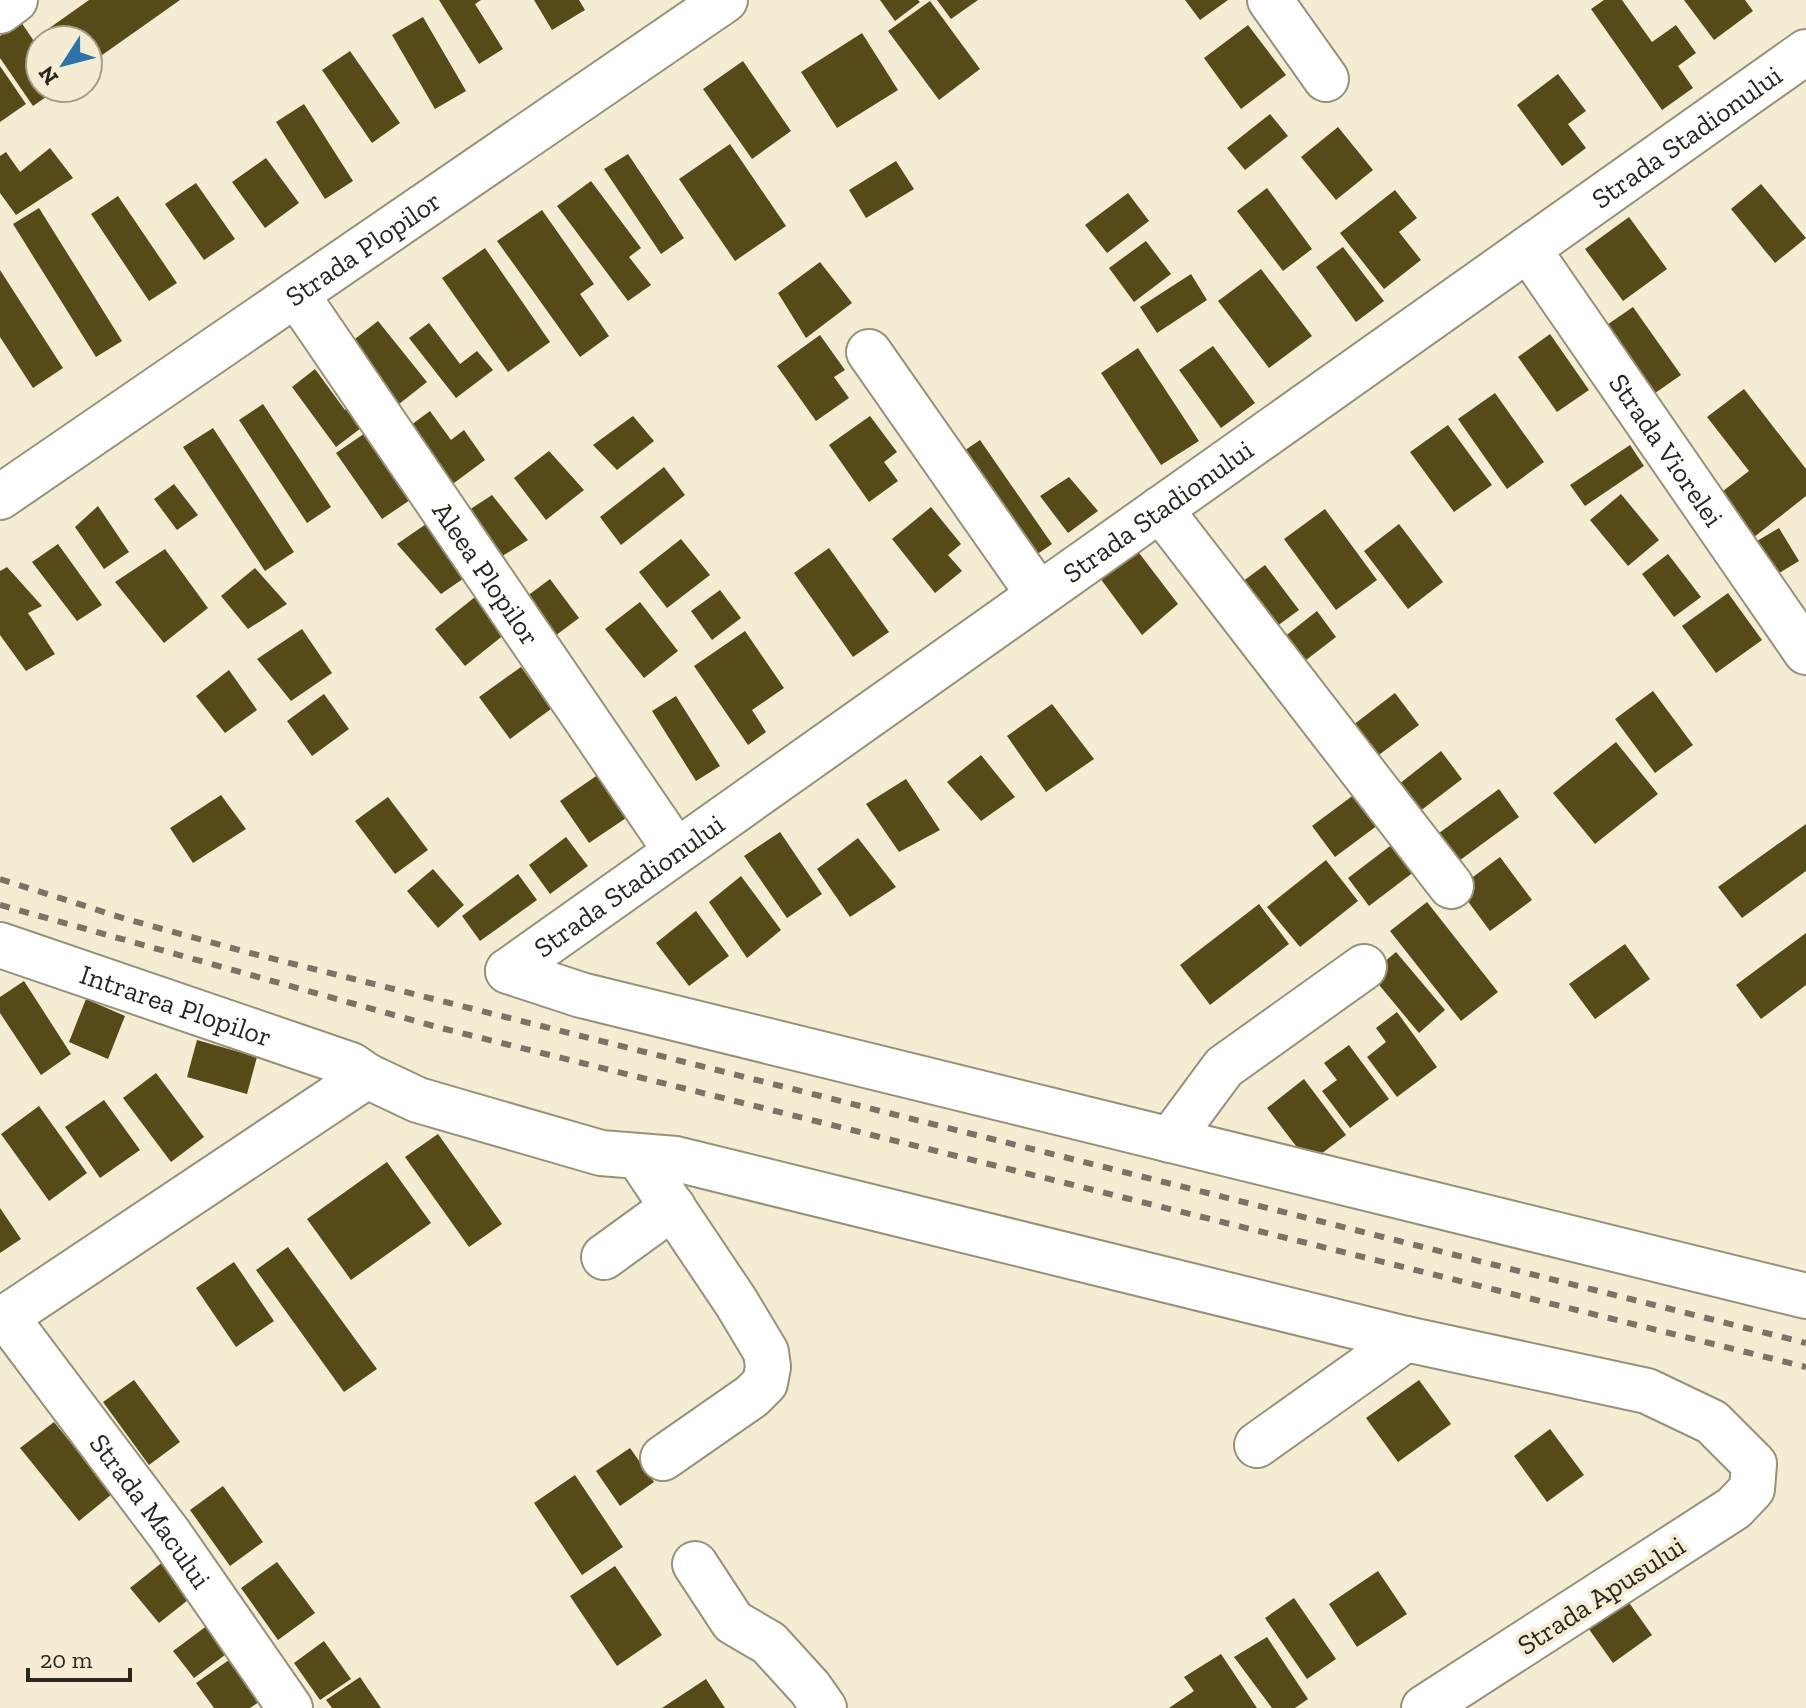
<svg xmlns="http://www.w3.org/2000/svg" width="1806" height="1708" font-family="'Zilla Slab',serif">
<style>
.building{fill:#574a19}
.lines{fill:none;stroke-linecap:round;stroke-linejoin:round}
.minor-casing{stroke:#98917a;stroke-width:48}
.minor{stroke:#fff;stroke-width:44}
.rail{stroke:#797465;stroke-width:6;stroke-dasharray:10 10;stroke-linecap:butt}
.labels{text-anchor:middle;stroke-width:8;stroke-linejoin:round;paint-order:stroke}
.street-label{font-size:28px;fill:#29261d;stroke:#f4edd4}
</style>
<rect width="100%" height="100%" fill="#f4edd4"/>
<!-- building -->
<g class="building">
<path d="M89 0H180L88 65V40H45L41 34Z"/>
<path d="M439 0H481L475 4 503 49 479 64Z"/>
<path d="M534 0H579L585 10 552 30Z"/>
<path d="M880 0H918L920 2 895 21Z"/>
<path d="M937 0H978L951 19Z"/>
<path d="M1185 0H1228L1200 20Z"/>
<path d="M1604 0H1622L1652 42 1676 25 1696 53 1678 66 1693 88 1662 110 1591 9Z"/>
<path d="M1684 0H1745L1753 11 1714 40Z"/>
<path d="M930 1 980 69 939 100 888 31Z"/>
<path d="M423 17 466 91 435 109 392 35Z"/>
<path d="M21 22 40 50V88H59L33 106 0 58V36Z"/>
<path d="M1248 25 1286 75 1241 109 1204 58Z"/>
<path d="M862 33 898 90 837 128 801 72Z"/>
<path d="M350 51 400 123 372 143 322 70Z"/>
<path d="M743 61 791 131 752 159 703 89Z"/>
<path d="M0 66 26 104 0 122Z"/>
<path d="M1558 74 1586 111 1568 124 1586 148 1562 166 1517 105Z"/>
<path d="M304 104 353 181 325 199 276 122Z"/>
<path d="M1270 114 1288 136 1245 170 1227 148Z"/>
<path d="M1338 127 1373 170 1336 200 1301 157Z"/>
<path d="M730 144 786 226 735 261 679 179Z"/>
<path d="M50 148 73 178 16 215 0 193V156L6 152 20 172Z"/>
<path d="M628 154 684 238 661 254 604 169Z"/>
<path d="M266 158 299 203 265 228 232 182Z"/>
<path d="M896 161 914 189 866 218 849 190Z"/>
<path d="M591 181 641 248 629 257 651 285 628 301 557 206Z"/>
<path d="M196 183 235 239 204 260 165 204Z"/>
<path d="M1761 184 1806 238 1775 263 1731 209Z"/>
<path d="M1267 188 1312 249 1283 271 1237 211Z"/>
<path d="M1395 190 1417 218 1399 232 1421 260 1384 289 1340 233Z"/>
<path d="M1128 193 1149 221 1107 253 1085 225Z"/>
<path d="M118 196 177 283 149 301 91 214Z"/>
<path d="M39 208 122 341 96 357 13 224Z"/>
<path d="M542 210 594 284 580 294 609 336 580 357 497 241Z"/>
<path d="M1629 217 1667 269 1623 301 1585 249Z"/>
<path d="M1146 241 1171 274 1134 302 1109 268Z"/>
<path d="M1343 247 1384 301 1356 322 1316 267Z"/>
<path d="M485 248 550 342 508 372 442 278Z"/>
<path d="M820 262 852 303 806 338 778 293Z"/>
<path d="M1261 269 1312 336 1269 368 1218 301Z"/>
<path d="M0 270 63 368 33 388 0 337Z"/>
<path d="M1191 274 1207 300 1157 333 1140 307Z"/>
<path d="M1633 307 1681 375 1648 398 1601 329Z"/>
<path d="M378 321 427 382 394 408 346 346Z"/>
<path d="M429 323 460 364 477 351 493 370 456 398 409 338Z"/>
<path d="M1550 334 1589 390 1557 412 1518 357Z"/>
<path d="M820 335 845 370 834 377 849 398 816 421 777 366Z"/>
<path d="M1213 346 1255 403 1221 428 1179 370Z"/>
<path d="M1138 348 1199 441 1161 465 1101 373Z"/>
<path d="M315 369 345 410 355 402 369 422 336 447 292 387Z"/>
<path d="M1744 389 1806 469V496L1744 545 1710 501 1749 471 1707 417Z"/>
<path d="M1495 393 1544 462 1507 489 1458 419Z"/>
<path d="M263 404 331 507 307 523 239 420Z"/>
<path d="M430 411 451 440 464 430 485 460 450 486 407 428Z"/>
<path d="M633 416 654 441 617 470 593 445Z"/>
<path d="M870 416 897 452 884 462 898 481 869 502 829 445Z"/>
<path d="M1448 425 1492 485 1454 512 1410 452Z"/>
<path d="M213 428 294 552 265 571 183 447Z"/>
<path d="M368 431 413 498 382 519 336 453Z"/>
<path d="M980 440 1052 544 1023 564 952 459Z"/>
<path d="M1630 445 1644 466 1585 506 1570 485Z"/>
<path d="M549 451 584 490 546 520 514 478Z"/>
<path d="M664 467 685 495 621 545 600 517Z"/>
<path d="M1069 477 1098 511 1068 533 1040 496Z"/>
<path d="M174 484 198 515 177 530 154 499Z"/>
<path d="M1621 494 1659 540 1628 566 1590 520Z"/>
<path d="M492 495 528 540 499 558 466 512Z"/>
<path d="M98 506 129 552 104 569 75 527Z"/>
<path d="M931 507 961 544 948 555 962 571 935 593 892 539Z"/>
<path d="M1325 509 1377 580 1336 610 1284 539Z"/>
<path d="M429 522 470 574 441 594 397 544Z"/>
<path d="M1399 524 1443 582 1408 609 1364 551Z"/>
<path d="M1779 528 1799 561 1768 580 1747 547Z"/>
<path d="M681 539 710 575 667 608 639 572Z"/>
<path d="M58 544 102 605 77 621 32 562Z"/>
<path d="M1133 545 1178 604 1142 635 1097 574Z"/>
<path d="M829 548 889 632 853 657 794 573Z"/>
<path d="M165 549 208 608 164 643 115 582Z"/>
<path d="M1668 554 1701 597 1674 617 1642 574Z"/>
<path d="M1265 565 1299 610 1265 635 1231 590Z"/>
<path d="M7 567 42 606 28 613 55 654 26 671 0 635V571Z"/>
<path d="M255 568 287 604 248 629 221 596Z"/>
<path d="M550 579 579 618 547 642 518 603Z"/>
<path d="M720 590 741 618 712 640 691 611Z"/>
<path d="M1728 593 1762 640 1716 673 1682 626Z"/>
<path d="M475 597 505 634 465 666 435 629Z"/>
<path d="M640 602 678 651 644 678 605 629Z"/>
<path d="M1317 611 1336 637 1293 670 1274 645Z"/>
<path d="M302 629 332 673 291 701 257 659Z"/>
<path d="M745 631 784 688 752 710 766 732 748 745 694 666Z"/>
<path d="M521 667 551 709 510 739 479 697Z"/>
<path d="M229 670 257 710 225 733 196 696Z"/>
<path d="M1653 691 1693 745 1655 773 1615 719Z"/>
<path d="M1395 693 1419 725 1368 763 1344 732Z"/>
<path d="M324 694 349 729 312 756 287 721Z"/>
<path d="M676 696 720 766 696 781 652 711Z"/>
<path d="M1052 704 1094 759 1046 792 1007 736Z"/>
<path d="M1616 742 1658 794 1595 844 1553 793Z"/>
<path d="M1441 751 1462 779 1415 815 1394 788Z"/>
<path d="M981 755 1015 797 981 821 947 782Z"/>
<path d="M599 774 629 816 589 843 560 801Z"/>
<path d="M906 779 940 830 899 852 866 804Z"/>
<path d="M1499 789 1519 817 1452 866 1431 839Z"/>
<path d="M1359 791 1382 822 1335 857 1312 826Z"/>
<path d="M221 795 246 829 193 863 170 828Z"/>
<path d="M388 797 428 850 395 874 355 821Z"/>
<path d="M1806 824V871L1742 918 1718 887Z"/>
<path d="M780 832 822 894 787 918 744 856Z"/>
<path d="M566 837 588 866 550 894 529 865Z"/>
<path d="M858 838 896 887 850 917 817 869Z"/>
<path d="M1398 840 1419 868 1369 906 1348 878Z"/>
<path d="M1500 857 1532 900 1490 931 1458 888Z"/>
<path d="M1326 860 1358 901 1300 947 1267 907Z"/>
<path d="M433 869 464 905 438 928 407 891Z"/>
<path d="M518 874 537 900 480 941 462 916Z"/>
<path d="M741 876 781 930 747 958 709 902Z"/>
<path d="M1427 902 1498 992 1461 1021 1390 931Z"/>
<path d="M1259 904 1289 944 1210 1005 1180 965Z"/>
<path d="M696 911 729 956 689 986 656 943Z"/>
<path d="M1806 933V985L1761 1019 1736 985Z"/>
<path d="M1625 944 1650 979 1595 1019 1569 984Z"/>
<path d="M1396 952 1445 1010 1419 1033 1370 974Z"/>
<path d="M24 981 71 1054 41 1075 0 1013V997Z"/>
<path d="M86 999 125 1016 108 1059 69 1042Z"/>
<path d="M1397 1012 1437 1067 1397 1097 1367 1057 1386 1042 1376 1028Z"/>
<path d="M197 1040 257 1057 247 1094 187 1077Z"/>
<path d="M1349 1045 1389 1099 1350 1128 1322 1091 1337 1080 1324 1063Z"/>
<path d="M156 1073 204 1137 171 1162 123 1098Z"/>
<path d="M1304 1079 1346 1135 1309 1163 1267 1108Z"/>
<path d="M104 1100 140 1150 100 1178 65 1127Z"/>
<path d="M39 1106 87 1173 49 1201 1 1134Z"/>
<path d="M438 1134 502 1224 469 1247 405 1157Z"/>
<path d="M387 1162 431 1223 351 1280 307 1219Z"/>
<path d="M0 1208 21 1239 0 1253Z"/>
<path d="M288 1247 377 1369 344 1392 256 1270Z"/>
<path d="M234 1262 274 1321 236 1347 196 1288Z"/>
<path d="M134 1380 180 1442 149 1465 103 1402Z"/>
<path d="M1419 1380 1451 1424 1398 1462 1366 1418Z"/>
<path d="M54 1422 112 1494 79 1521 20 1448Z"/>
<path d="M1550 1429 1584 1475 1547 1502 1514 1456Z"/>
<path d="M630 1448 654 1482 620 1506 596 1471Z"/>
<path d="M575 1475 623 1547 582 1575 534 1503Z"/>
<path d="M223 1486 263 1542 230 1566 190 1510Z"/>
<path d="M164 1561 193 1596 159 1623 130 1588Z"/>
<path d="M277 1562 315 1613 278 1640 241 1588Z"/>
<path d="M615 1566 662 1635 617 1666 570 1596Z"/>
<path d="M1378 1571 1407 1614 1357 1647 1329 1604Z"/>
<path d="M1625 1597 1652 1635 1613 1663 1586 1625Z"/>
<path d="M1294 1598 1336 1659 1307 1679 1265 1618Z"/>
<path d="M212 1622 233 1649 194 1678 173 1651Z"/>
<path d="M1267 1637 1308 1699 1295 1708H1272L1234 1657Z"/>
<path d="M324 1641 351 1679 320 1700 294 1663Z"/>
<path d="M1221 1654 1257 1708H1169L1194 1691 1184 1677Z"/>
<path d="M229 1660 259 1702 250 1708H214L196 1683Z"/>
<path d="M360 1677 381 1708H332L326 1700Z"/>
<path d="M706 1679 725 1708H662Z"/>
</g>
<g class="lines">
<!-- minor casing -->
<g class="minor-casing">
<g id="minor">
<path d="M1270 0 1326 79"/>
<path d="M0 11 15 0"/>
<path id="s1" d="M1528 249 1806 652"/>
<path id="s2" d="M296 294 676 851"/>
<path d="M869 352 1039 595"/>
<path id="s3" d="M0 497 725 0"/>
<path d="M1160 509 1451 886"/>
<path id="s4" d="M0 945 351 1065 367 1076 0 1321"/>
<path id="s5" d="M508 971 1806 52"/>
<path d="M508 971 581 995 1806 1296"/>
<path d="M367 1076 418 1100 601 1153 676 1159 1406 1339 1647 1391 1712 1422 1754 1464 1752 1489 1734 1508 1424 1708"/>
<path d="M1170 1140 1224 1067 1364 967"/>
<path d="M638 1156 736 1302 766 1352 768 1367 765 1383 752 1396 663 1458"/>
<path d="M604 1257 673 1207"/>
<path id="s6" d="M6 1317 170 1535 290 1708"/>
<path d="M1257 1445 1406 1339"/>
<path d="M695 1564 733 1622 769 1643 810 1688 824 1708"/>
</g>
</g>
<!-- minor -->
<use href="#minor" class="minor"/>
<!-- rail -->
<g class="rail">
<path d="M0 879 126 919 250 953 1806 1343"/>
<path d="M0 905 437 1027 1806 1367"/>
</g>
</g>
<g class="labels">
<!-- street labels -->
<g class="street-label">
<text dy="10" stroke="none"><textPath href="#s5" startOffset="1444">Strada Stadionului</textPath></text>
<text dy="10" stroke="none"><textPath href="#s3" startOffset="440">Strada Plopilor</textPath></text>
<text dy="10" stroke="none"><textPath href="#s1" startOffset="244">Strada Viorelei</textPath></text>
<text dy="10" stroke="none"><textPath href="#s5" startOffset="796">Strada Stadionului</textPath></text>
<text dy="10" stroke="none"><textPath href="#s2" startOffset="338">Aleea Plopilor</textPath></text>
<text dy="10" stroke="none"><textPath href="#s5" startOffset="148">Strada Stadionului</textPath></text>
<text dy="10" stroke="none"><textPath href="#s4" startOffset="186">Intrarea Plopilor</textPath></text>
<text dy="10" stroke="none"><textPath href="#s6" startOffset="242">Strada Macului</textPath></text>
<text transform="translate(1601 1595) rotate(-33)" y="10">Strada Apusului</text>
</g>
</g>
<!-- north arrow -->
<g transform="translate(64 64) rotate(234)"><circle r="38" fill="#f4edd4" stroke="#a39d8b" stroke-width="2"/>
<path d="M0-6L14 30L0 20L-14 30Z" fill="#2e74a9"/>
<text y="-12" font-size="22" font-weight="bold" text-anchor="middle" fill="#29261d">N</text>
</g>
<!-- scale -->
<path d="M28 1668v12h102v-12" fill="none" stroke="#29261d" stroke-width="4"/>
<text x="40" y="1668" font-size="24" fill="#29261d" stroke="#f4edd4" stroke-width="6" paint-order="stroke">20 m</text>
</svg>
